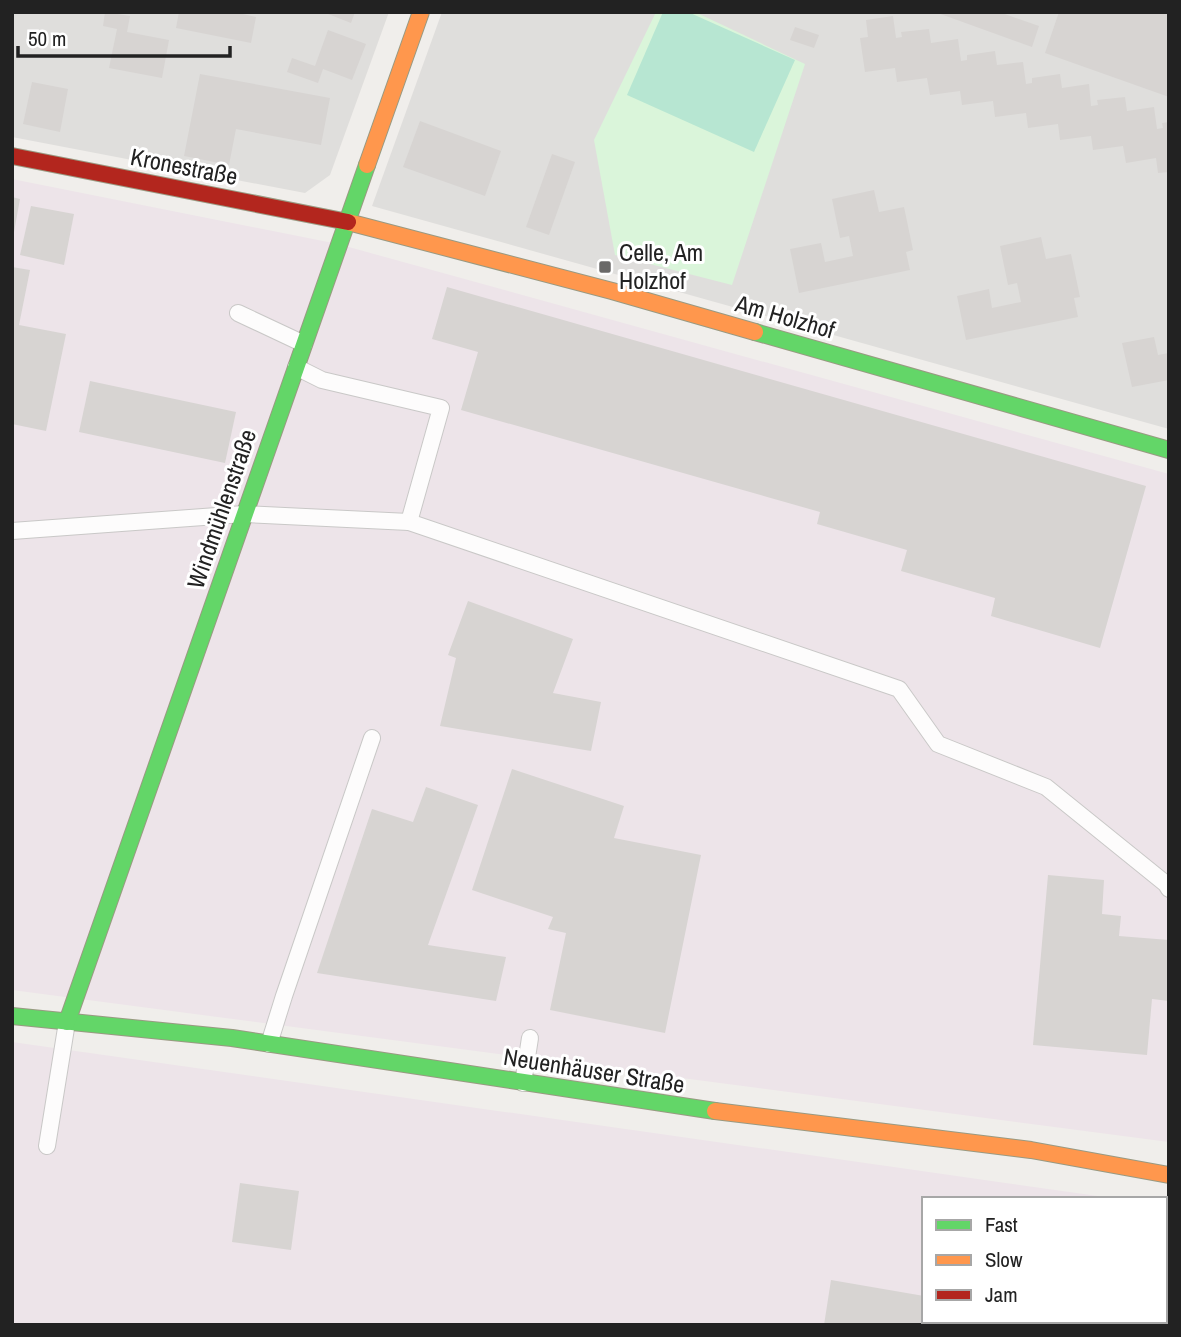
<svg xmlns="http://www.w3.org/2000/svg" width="1181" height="1337" font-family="'Archivo Narrow',sans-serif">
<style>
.residential{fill:#dfdedc}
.industrial{fill:#ede4e9}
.park{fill:#daf5da}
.pitch{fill:#b7e6d2}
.building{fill:#d7d4d2}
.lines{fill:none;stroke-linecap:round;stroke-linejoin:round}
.lane-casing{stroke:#c9c8c7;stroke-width:18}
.fast-casing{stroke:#999a82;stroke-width:18}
.slow-casing{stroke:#999a82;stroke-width:18}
.jam-casing{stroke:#999a82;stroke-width:18}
.lane{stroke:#fdfcfc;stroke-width:16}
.fast{stroke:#63d668;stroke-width:16}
.slow{stroke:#ff974d;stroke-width:16}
.jam{stroke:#b3261e;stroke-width:16}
.poi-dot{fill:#6a6968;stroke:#fff;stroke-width:2.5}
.labels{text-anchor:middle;stroke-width:6;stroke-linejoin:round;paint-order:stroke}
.street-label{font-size:24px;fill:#222;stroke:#fff}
.poi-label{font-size:24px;fill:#222;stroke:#fff;text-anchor:start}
</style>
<rect width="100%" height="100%" fill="#f0eeeb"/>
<!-- residential -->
<g class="residential">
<path d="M12 12H389L330 175 305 193 12 137Z"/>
<path d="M442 12H1169V429L372 206Z"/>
</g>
<!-- industrial -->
<g class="industrial">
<path d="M12 179 338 244 1169 474V1142L12 990Z"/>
<path d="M12 1042 1119 1199H924V1321H1165V1209L1169 1210V1325H12Z"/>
</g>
<!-- park -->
<path class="park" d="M656 12H695L805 64 732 285 615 255 594 140Z"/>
<!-- pitch -->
<path class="pitch" d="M663 12H688L795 60 754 152 627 95Z"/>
<!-- building -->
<g class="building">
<path d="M105 12 130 16 127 32 169 40 162 78 109 68 117 29 103 26Z"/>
<path d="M179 12H234L256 17 251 43 176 28Z"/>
<path d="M323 12H355L351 23Z"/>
<path d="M935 12H999L1039 26 1032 47Z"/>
<path d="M1059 12H1169V97L1045 53Z"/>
<path d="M893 16 896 38 902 37 901 32 929 29 931 43 958 39 961 61 967 60V55L995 51 997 65 1023 62 1026 84 1032 83V78L1060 74 1062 88 1089 84 1091 106 1098 105 1097 100 1125 97 1127 111 1154 107 1157 129 1163 128 1162 123 1169 122V172L1158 173 1156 158 1126 163 1123 146 1093 150 1091 136 1060 140 1058 124 1028 128 1026 113 995 117 993 101 962 105 960 91 930 95 927 78 897 82 895 68 865 72 860 38 868 37 866 20Z"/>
<path d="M795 27 819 35 814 48 790 40Z"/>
<path d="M328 30 366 44 352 80 323 69 318 83 287 72 292 58 315 66Z"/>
<path d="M200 74 330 98 321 145 236 129 229 165 184 156Z"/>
<path d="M32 82 68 89 60 132 23 124Z"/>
<path d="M420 121 501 151 485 196 403 167Z"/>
<path d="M552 154 575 162 549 235 526 227Z"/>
<path d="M874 190 879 212 904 207 913 250 906 252 910 270 799 293 790 249 821 243 825 262 853 256 849 236 840 238 832 199Z"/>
<path d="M12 197 20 199 14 232 12 231Z"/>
<path d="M31 206 74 214 64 265 20 255Z"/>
<path d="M1041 237 1046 259 1071 254 1080 297 1074 298 1078 317 966 340 957 296 989 289 992 308 1021 302 1017 283 1008 285 1000 246Z"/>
<path d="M12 267 30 270 19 325 66 334 46 431 12 424Z"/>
<path d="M447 287 1146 486 1100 648 991 616 995 598 901 571 907 550 817 524 820 512 461 410 478 352 432 339Z"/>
<path d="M1154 337 1158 355 1169 353V380L1132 387 1122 343Z"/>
<path d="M90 381 236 412 225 463 79 432Z"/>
<path d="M468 601 573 639 553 693 601 702 591 751 440 726 456 658 448 655Z"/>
<path d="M512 769 624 806 614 838 701 855 665 1033 550 1010 566 933 548 929 553 917 472 890Z"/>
<path d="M426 787 478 805 428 945 506 957 496 1001 317 973 372 809 413 822Z"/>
<path d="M1048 875 1104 880 1102 914 1121 916 1119 936 1169 940V1001L1152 999 1147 1055 1033 1045Z"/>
<path d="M240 1183 299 1191 291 1250 232 1242Z"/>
<path d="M831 1280 924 1296V1321H1075L1087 1323V1325H824Z"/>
</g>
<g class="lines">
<!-- lane casing -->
<g class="lane-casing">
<g id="lane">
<path d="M238 313 304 344"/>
<path d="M296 367 322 380 441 408 409 522"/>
<path d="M12 531 244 514 409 522 899 689 938 744 1046 787 1166 884 1169 889"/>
<path d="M269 1044 284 996 372 738"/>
<path d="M523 1083 530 1038"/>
<path d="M47 1146 67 1022"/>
</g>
</g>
<!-- fast casing -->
<g class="fast-casing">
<g id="fast">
<path d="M755 332 1169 450"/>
<path d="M12 1016 232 1038 715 1111"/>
<path d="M67 1022 367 165"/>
</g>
</g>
<!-- slow casing -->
<g class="slow-casing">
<g id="slow">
<path d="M367 165 421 12"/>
<path d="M348 222 612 291 755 332"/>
<path d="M715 1111 1031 1150 1169 1175"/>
</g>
</g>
<!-- jam casing -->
<g class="jam-casing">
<path id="jam" d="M12 156 348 222"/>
</g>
<!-- lane -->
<use href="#lane" class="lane"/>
<!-- fast -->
<use href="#fast" class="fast"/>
<!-- slow -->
<use href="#slow" class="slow"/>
<!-- jam -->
<use href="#jam" class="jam"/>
</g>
<!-- markers -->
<rect class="poi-dot" x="598" y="260" width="14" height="14" rx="3.5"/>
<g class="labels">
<!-- street labels -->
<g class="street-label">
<text transform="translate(184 167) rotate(11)" y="8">Kronestraße</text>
<text transform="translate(785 317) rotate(16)" y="8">Am Holzhof</text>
<text transform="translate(222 509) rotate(-71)" y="8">Windmühlenstraße</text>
<text transform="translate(594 1071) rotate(9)" y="8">Neuenhäuser Straße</text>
</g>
<!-- poi labels -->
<g class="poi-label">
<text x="619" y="261">Celle, Am<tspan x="619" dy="28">Holzhof</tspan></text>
</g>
</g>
<!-- border -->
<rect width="1181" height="1337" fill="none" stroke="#222222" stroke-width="28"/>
<!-- legend -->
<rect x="922" y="1197" width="245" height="126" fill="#ffffff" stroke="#a7a7a7" stroke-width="2"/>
<rect x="936" y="1220" width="35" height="10" fill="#63d668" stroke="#a7a7a7" stroke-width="2"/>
<text x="985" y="1232" font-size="21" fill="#222222">Fast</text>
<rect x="936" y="1255" width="35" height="10" fill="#ff974d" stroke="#a7a7a7" stroke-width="2"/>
<text x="985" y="1267" font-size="21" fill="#222222">Slow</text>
<rect x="936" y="1290" width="35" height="10" fill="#b3261e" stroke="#a7a7a7" stroke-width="2"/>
<text x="985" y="1302" font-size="21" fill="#222222">Jam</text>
<!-- scale -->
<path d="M18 46v10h212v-10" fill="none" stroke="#222222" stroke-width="3.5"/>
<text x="28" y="46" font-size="21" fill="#222222" stroke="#ffffff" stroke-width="5" paint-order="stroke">50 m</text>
</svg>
